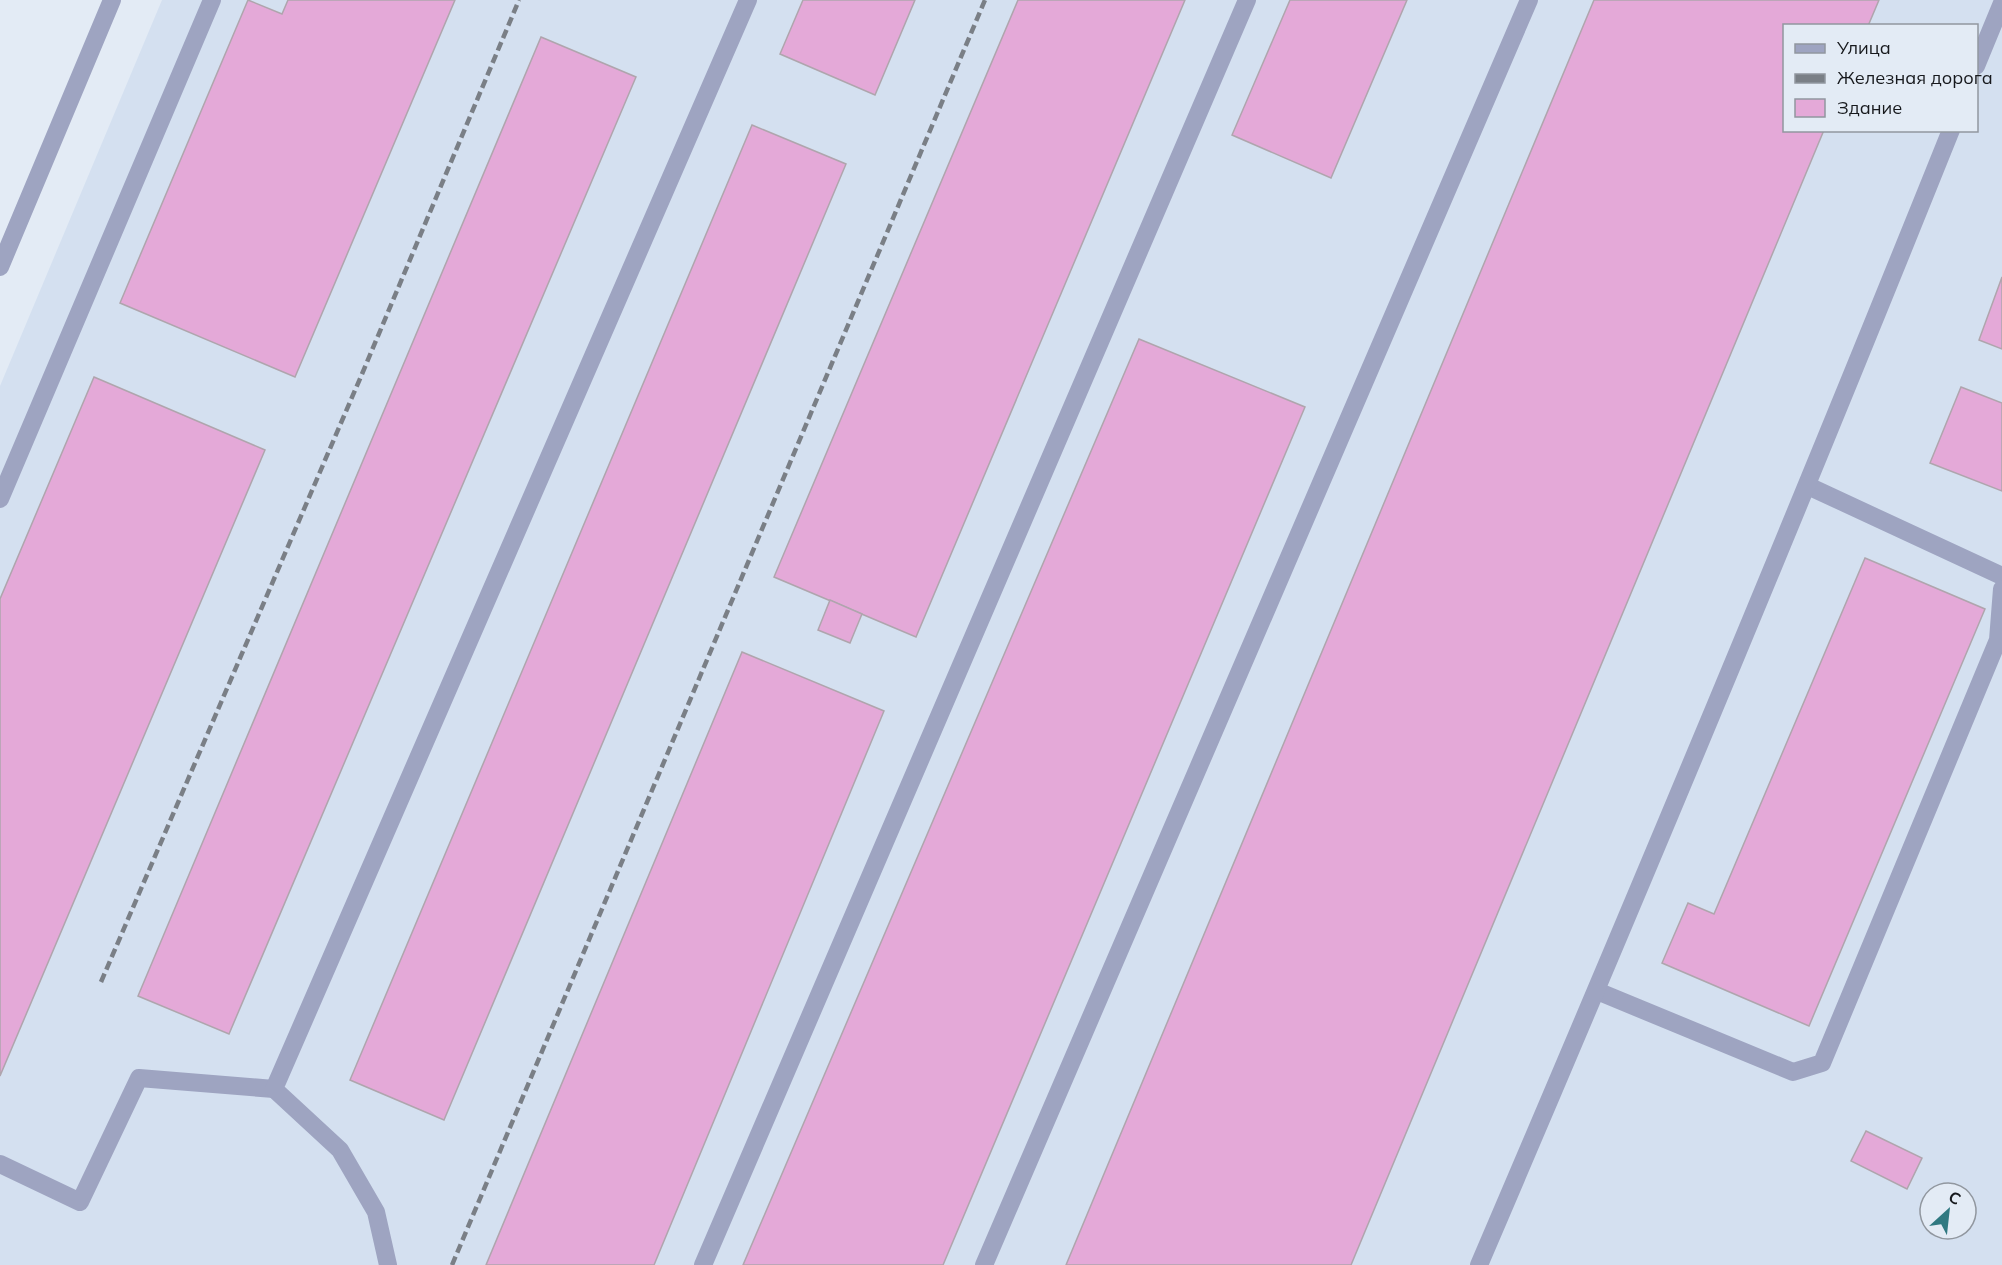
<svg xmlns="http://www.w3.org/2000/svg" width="2002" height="1265" font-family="Mulish,sans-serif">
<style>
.built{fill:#d4e0f0;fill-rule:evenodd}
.building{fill:#e4a9d8;stroke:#afa5ad;stroke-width:1.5}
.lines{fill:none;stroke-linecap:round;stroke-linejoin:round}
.lane{stroke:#9ea4c1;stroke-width:18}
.street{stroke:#9ea4c1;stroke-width:18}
.rail{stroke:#7a7f86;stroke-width:4.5;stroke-dasharray:9 4.5;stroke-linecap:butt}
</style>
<rect width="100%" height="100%" fill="#e3ebf5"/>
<!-- built -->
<path class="built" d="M162 0H2002V1265H0V386ZM1784 26H1976V130H1784ZM1930 1193H1966V1229H1930Z"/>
<!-- building -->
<g class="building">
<path d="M248 0 282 14 288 0H455L295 377 120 303Z"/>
<path d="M803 0H915L875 95 780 54Z"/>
<path d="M1018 0H1185L916 637 774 577Z"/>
<path d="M1290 0H1407L1331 178 1232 135Z"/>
<path d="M1594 0H1879L1868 26H1784V130H1824L1351 1265H1066Z"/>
<path d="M541 37 636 77 229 1034 138 996Z"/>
<path d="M752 125 846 164 444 1120 350 1080Z"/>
<path d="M2002 277V349L1979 340Z"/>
<path d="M1139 339 1305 407 943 1265H743Z"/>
<path d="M94 377 265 450 0 1076V599Z"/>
<path d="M1961 387 2002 403V491L1930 463Z"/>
<path d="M1865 558 1985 609 1809 1026 1662 963 1688 903 1714 914Z"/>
<path d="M830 600 862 614 850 643 818 630Z"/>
<path d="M742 652 884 711 654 1265H486Z"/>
<path d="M1866 1131 1922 1158 1907 1189 1851 1161Z"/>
</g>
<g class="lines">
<!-- lane -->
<g class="lane">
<path d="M1976 66 2002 3"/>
<path d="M1808 486 2002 576"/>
<path d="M0 499 212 0"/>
<path d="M1597 991 1793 1072 1822 1063 1998 640 2002 589"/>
<path d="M0 1164 80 1202 139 1078 274 1089"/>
<path d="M388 1265 376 1212 340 1150 274 1089 748 0"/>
<path d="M703 1265 1247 0"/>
<path d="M984 1265 1529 0"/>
<path d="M1479 1265C1640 889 1798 511 1951 130"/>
</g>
<!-- street -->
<path class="street" d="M0 267 112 0"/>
<!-- rail -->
<g class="rail">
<path d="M101 982 362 374 519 0"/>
<path d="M452 1265 985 0"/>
</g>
</g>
<!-- legend -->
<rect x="1783" y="24" width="195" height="108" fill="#e3ebf5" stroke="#91979f" stroke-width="1.5"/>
<rect x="1795" y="44" width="30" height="9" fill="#9ea4c1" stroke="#91979f" stroke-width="1.5"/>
<text x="1837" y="54" font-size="18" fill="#17191d">Улица</text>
<rect x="1795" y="74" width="30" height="9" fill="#7a7f86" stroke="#91979f" stroke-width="1.5"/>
<text x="1837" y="84" font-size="18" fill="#17191d">Железная дорога</text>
<rect x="1795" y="99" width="30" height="18" fill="#e4a9d8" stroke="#91979f" stroke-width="1.5"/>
<text x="1837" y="114" font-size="18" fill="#17191d">Здание</text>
<!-- north arrow -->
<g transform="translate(1948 1211) rotate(27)"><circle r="28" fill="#e3ebf5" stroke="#91979f" stroke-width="1.5"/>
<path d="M0-4.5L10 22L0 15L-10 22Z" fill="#307981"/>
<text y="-9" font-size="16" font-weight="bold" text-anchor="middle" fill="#17191d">С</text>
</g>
</svg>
